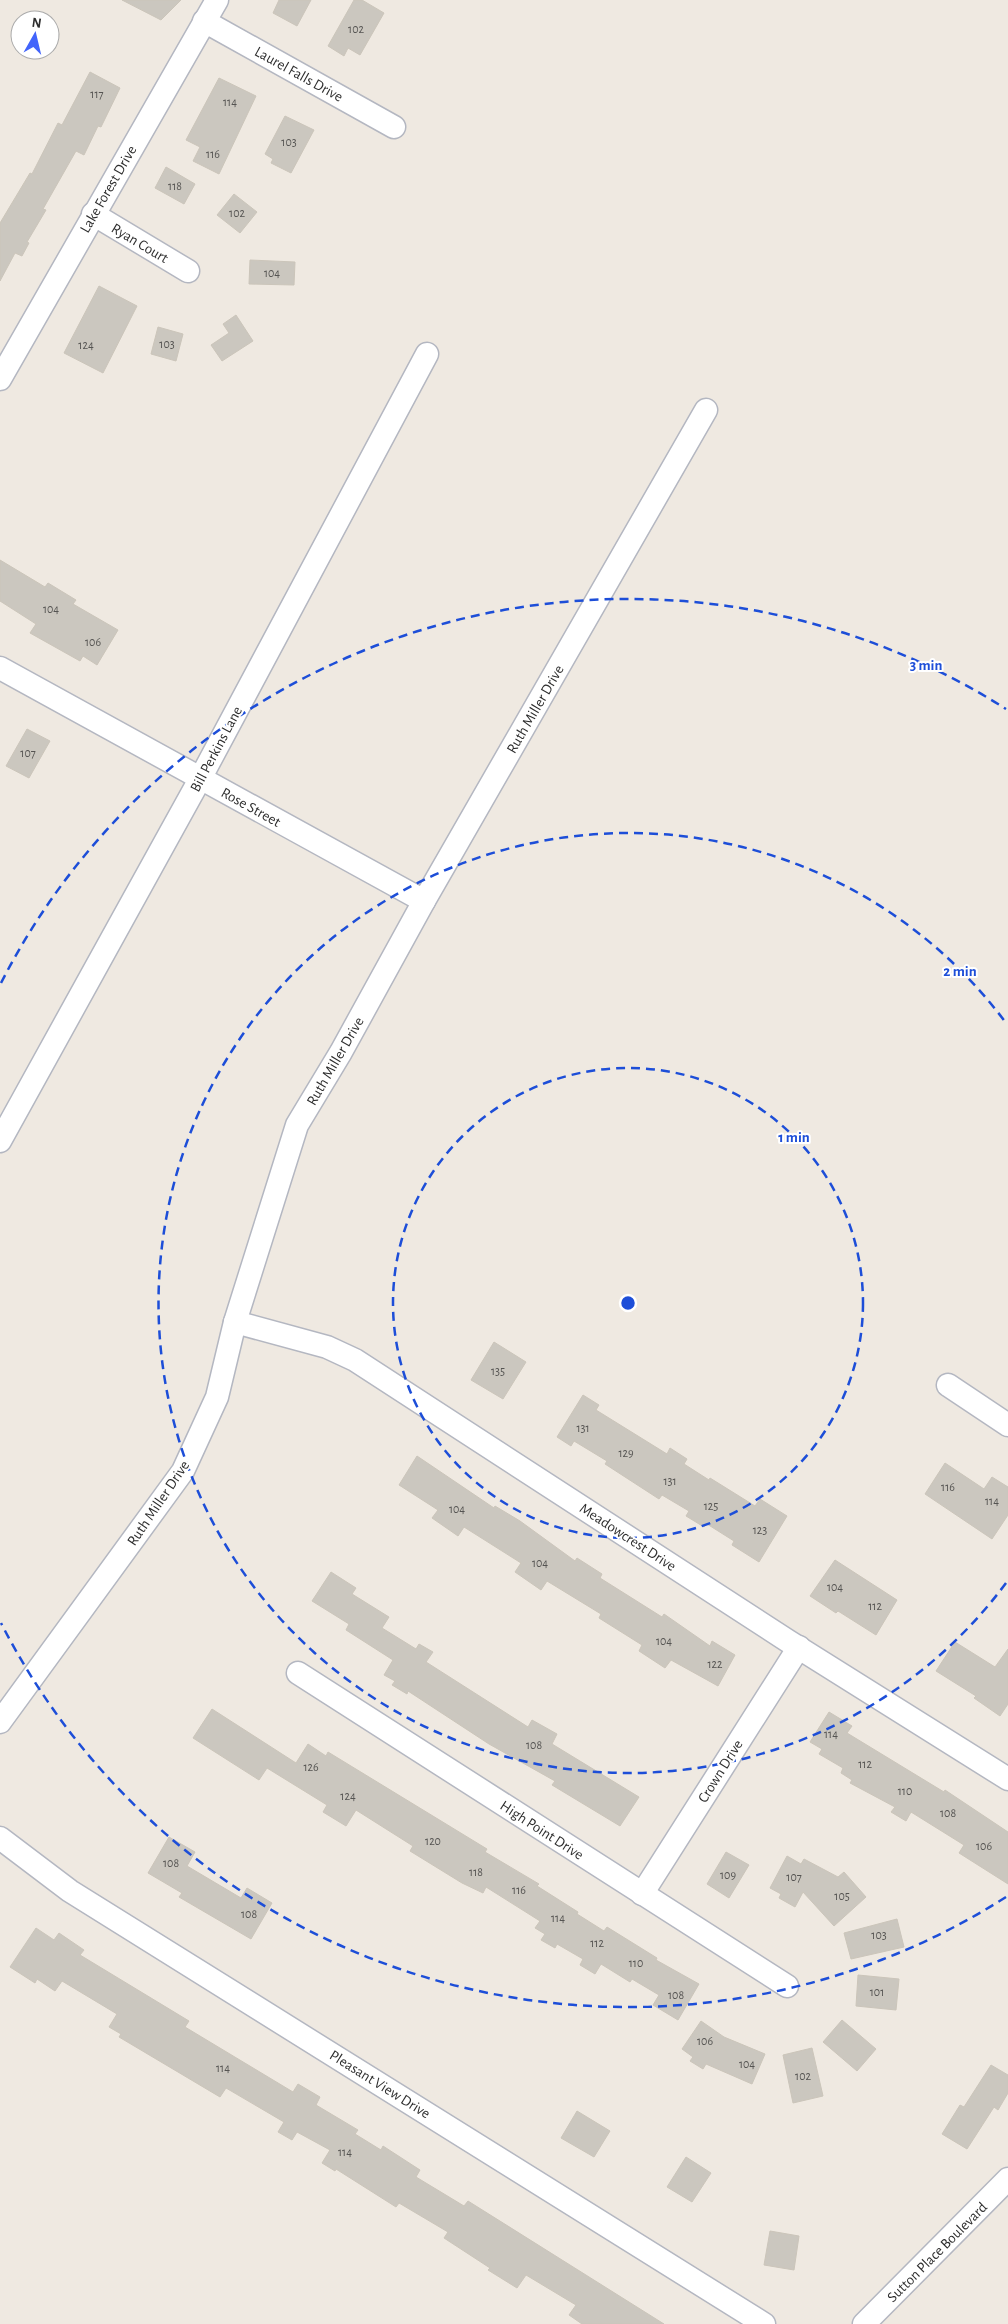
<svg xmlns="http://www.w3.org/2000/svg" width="1008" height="2324" font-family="'Alegreya Sans',sans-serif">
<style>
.building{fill:#cbc7bf;stroke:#cbc5ba}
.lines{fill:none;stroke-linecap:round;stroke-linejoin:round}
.minor-casing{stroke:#b4b7c1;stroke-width:25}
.minor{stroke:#fff;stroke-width:22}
.ring{fill:none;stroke:#1d4ed8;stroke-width:2.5;stroke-dasharray:9 6}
.labels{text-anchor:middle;stroke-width:4;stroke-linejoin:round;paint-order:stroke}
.number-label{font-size:12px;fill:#555452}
.street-label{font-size:15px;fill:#2e2e2e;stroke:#fff}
.centre{fill:#1d4ed8;stroke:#fff;stroke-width:2.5}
.ring-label{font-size:15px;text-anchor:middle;font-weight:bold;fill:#1d4ed8;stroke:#fff;stroke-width:4;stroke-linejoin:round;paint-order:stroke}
</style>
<rect width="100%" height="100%" fill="#efe9e1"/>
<!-- building -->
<g class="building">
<path d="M122 0H181L161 20Z"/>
<path d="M279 0H311L297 26 273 13Z"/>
<path d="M354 0H362L384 13 360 55 348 48 344 56 328 46Z"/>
<path d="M90 72 120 88 101 127 98 126 84 155 76 151 43 209 46 210 27 242 29 243 22 256 15 253 0 281V223L30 173 32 174 58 123 62 125Z"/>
<path d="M219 78 256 96 219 174 193 161 200 147 186 140Z"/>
<path d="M285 116 314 130 291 173 271 163 273 159 265 154Z"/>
<path d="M166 167 195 184 184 204 155 188Z"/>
<path d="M234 194 257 212 240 233 217 215Z"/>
<path d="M250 260 295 262 294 285 249 284Z"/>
<path d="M99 286 137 306 103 373 64 353Z"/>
<path d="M236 315 253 341 222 361 211 345 229 333 223 324Z"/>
<path d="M158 327 183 334 176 361 151 354Z"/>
<path d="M0 560 45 587 48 583 76 600 73 604 118 630 97 665 83 656 80 661 30 633 36 624 0 601Z"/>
<path d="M27 729 50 741 29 778 6 766Z"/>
<path d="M494 1342 526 1362 503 1399 471 1380Z"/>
<path d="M583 1395 599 1405 596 1410 667 1454 670 1448 687 1459 684 1464 709 1480 710 1478 755 1506 760 1499 787 1516 759 1562 732 1545 734 1541 707 1524 704 1527 686 1516 689 1511 662 1495 659 1499 605 1464 607 1461 574 1441 571 1446 557 1437Z"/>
<path d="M417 1456 494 1508 495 1506 520 1521 575 1561 577 1558 602 1574 600 1578 662 1617 664 1614 710 1646 712 1641 735 1655 718 1686 671 1660 665 1668 639 1651 642 1645 599 1618 601 1614 547 1581 541 1590 515 1572 521 1563 464 1527 458 1536 432 1518 438 1510 399 1485Z"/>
<path d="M945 1463 984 1489 992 1477 1008 1487V1515L992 1539 925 1494Z"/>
<path d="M835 1560 897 1600 876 1635 838 1611 836 1613 810 1596Z"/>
<path d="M331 1572 356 1588 352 1594 389 1617 382 1628 416 1649 419 1644 433 1652 426 1662 528 1727 532 1720 557 1734 552 1744 639 1797 620 1826 552 1785 555 1781 489 1744 408 1691 407 1694 392 1685 395 1681 384 1675 393 1660 346 1630 349 1624 312 1601Z"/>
<path d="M955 1642 995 1667 1008 1649V1704L1000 1716 974 1698 976 1696 936 1671Z"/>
<path d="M212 1709 296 1763 308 1744 326 1756 328 1752 487 1849 485 1852 539 1884 537 1886 578 1912 577 1914 604 1931 607 1927 657 1958 656 1960 699 1984 678 2020 653 2005 659 1995 632 1979 630 1982 601 1964 595 1974 580 1965 583 1959 557 1944 555 1948 541 1940 545 1934 535 1928 540 1921 486 1887 483 1893 462 1883 410 1851 413 1846 356 1810 346 1826 323 1812 327 1805 267 1768 259 1780 193 1738Z"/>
<path d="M829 1712 852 1726 847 1733 944 1792 945 1790 1008 1832V1884L959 1853 964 1845 911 1812 906 1821 891 1812 895 1807 850 1783 852 1780 841 1773 843 1768 819 1754 822 1749 810 1742Z"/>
<path d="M169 1837 195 1852 187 1866 241 1898 247 1888 272 1903 251 1939 179 1897 182 1893 148 1873Z"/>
<path d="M726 1852 749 1865 729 1898 707 1884Z"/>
<path d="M787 1856 801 1864 804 1859 838 1877 844 1872 866 1897 834 1926 803 1892 795 1907 779 1898 781 1894 770 1888Z"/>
<path d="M897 1919 904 1947 851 1959 844 1933Z"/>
<path d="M36 1928 54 1940 59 1933 84 1950 80 1955 189 2021 185 2027 293 2092 298 2084 320 2097 316 2105 358 2130 355 2134 381 2150 383 2146 420 2170 416 2177 464 2206 468 2201 664 2324H582L569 2315 576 2305 526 2275 517 2288 488 2270 490 2268 444 2238 448 2232 399 2203 396 2207 336 2169 335 2171 322 2163 330 2150 297 2132 292 2140 278 2132 284 2122 226 2088 220 2097 119 2037 121 2034 109 2027 117 2014 62 1981 55 1991 37 1979 35 1983 10 1967Z"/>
<path d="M858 1975 899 1979 896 2010 856 2006Z"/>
<path d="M842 2020 876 2049 857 2071 823 2042Z"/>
<path d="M701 2021 724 2037 765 2054 752 2084 706 2064 703 2069 690 2061 693 2057 682 2049Z"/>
<path d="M812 2048 823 2096 793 2103 783 2055Z"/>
<path d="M991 2065 1008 2075V2093L998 2110 994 2107 967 2149 942 2134 960 2105 964 2107Z"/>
<path d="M577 2111 610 2131 594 2157 561 2138Z"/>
<path d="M686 2157 711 2173 692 2202 667 2187Z"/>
<path d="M770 2231 799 2236 794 2270 764 2265Z"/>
</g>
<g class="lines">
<!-- minor casing -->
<g class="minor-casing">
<g id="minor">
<path d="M204 21 394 127"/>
<path d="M93 214 188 271"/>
<path d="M0 379 217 0"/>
<path d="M0 668 424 901"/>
<path d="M0 1141 200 779 427 354"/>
<path d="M235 1322 327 1347 355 1360 788 1641 1008 1779"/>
<path d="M948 1385 1008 1425"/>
<path d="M298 1673 787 1986"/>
<path d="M0 1722 183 1471 217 1397 235 1322 297 1125 341 1052 424 901 706 410"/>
<path d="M0 1838 70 1891 764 2324"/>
<path d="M642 1894 799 1647"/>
<path d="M864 2324 1008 2179"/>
</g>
</g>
<!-- minor -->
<use href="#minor" class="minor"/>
</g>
<!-- distance rings -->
<g class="ring">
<circle cx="628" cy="1303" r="235"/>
<path d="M1006 1583A470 470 0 1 1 1006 1023"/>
<path d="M1006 1897A704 704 0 0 1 1 1623M1 983A704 704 0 0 1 1006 709"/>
</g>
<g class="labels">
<!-- number labels -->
<g class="number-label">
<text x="356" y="33">102</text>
<text x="97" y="98">117</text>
<text x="230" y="106">114</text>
<text x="289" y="146">103</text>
<text x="213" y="158">116</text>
<text x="175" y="190">118</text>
<text x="237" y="217">102</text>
<text x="272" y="277">104</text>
<text x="167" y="348">103</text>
<text x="86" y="349">124</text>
<text x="51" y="613">104</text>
<text x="93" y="646">106</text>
<text x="28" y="757">107</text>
<text x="498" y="1375">135</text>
<text x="583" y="1432">131</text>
<text x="626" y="1457">129</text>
<text x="670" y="1485">131</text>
<text x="948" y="1491">116</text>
<text x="992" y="1505">114</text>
<text x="711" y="1510">125</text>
<text x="457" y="1513">104</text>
<text x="760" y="1534">123</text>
<text x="540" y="1567">104</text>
<text x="835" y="1591">104</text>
<text x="875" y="1610">112</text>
<text x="664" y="1645">104</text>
<text x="715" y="1668">122</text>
<text x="831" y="1738">114</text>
<text x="534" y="1749">108</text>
<text x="865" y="1768">112</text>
<text x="311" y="1771">126</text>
<text x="905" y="1795">110</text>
<text x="348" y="1800">124</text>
<text x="948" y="1817">108</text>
<text x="433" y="1845">120</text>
<text x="984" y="1850">106</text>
<text x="171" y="1867">108</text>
<text x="476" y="1876">118</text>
<text x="728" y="1879">109</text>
<text x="794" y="1881">107</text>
<text x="519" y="1894">116</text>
<text x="842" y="1900">105</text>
<text x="249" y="1918">108</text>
<text x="558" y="1922">114</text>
<text x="879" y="1939">103</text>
<text x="597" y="1947">112</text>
<text x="636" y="1967">110</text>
<text x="877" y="1996">101</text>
<text x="676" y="1999">108</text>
<text x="705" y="2045">106</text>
<text x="747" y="2068">104</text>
<text x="223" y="2072">114</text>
<text x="803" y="2080">102</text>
<text x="345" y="2156">114</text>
</g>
<!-- street labels -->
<g class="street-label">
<text transform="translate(299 74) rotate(29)" y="5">Laurel Falls Drive</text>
<text transform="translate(108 189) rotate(-60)" y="5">Lake Forest Drive</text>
<text transform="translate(140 243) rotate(31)" y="5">Ryan Court</text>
<text transform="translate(535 709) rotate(-60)" y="5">Ruth Miller Drive</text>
<text transform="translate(216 749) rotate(-62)" y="5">Bill Perkins Lane</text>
<text transform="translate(251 807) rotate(29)" y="5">Rose Street</text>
<text transform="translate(335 1061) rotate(-60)" y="5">Ruth Miller Drive</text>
<text transform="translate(158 1503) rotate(-56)" y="5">Ruth Miller Drive</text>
<text transform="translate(628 1537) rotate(33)" y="5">Meadowcrest Drive</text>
<text transform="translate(720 1771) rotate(-58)" y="5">Crown Drive</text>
<text transform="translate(542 1830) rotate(33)" y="5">High Point Drive</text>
<text transform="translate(380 2084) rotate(32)" y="5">Pleasant View Drive</text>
<text transform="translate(937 2252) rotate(-45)" y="5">Sutton Place Boulevard</text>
</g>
</g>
<circle cx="628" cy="1303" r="8" class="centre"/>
<g class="ring-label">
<text x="926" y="670">3 min</text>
<text x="960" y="976">2 min</text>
<text x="794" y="1142">1 min</text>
</g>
<!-- north arrow -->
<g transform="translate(35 35) rotate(8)"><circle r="24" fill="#ffffff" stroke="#ababab"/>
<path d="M0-4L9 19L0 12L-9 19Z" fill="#4264fb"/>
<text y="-8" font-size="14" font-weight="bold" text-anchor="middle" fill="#2e2e2e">N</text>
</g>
</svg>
